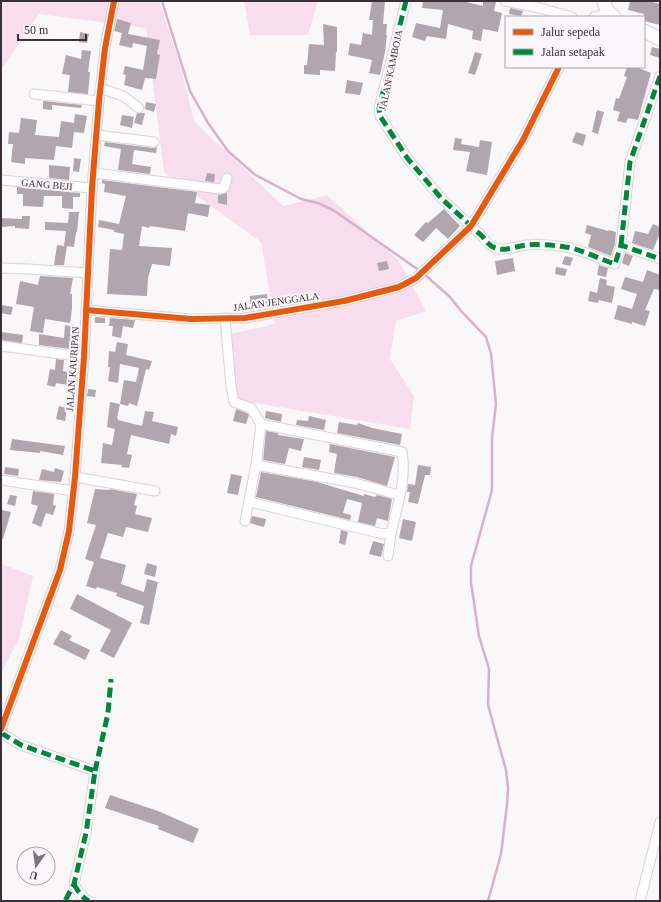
<svg xmlns="http://www.w3.org/2000/svg" width="661" height="902" font-family="'Times New Roman',serif">
<style>
.green{fill:#f8ddef}
.lines{fill:none;stroke-linecap:round;stroke-linejoin:round}
.stream{stroke:#daafcc;stroke-width:2.5}
.building{fill:#b1a5ae}
.minor-casing{stroke:#d9d2d7;stroke-width:11}
.secondary-casing{stroke:#d9d2d7;stroke-width:15}
.minor{stroke:#fefefe;stroke-width:9}
.secondary{stroke:#fefefe;stroke-width:13}
.quiet{stroke:#00873e;stroke-width:5;stroke-dasharray:10 5;stroke-linecap:butt}
.cycleway-casing{stroke:#fbf6f9;stroke-width:8}
.cycleway{stroke:#e8590c;stroke-width:6}
.labels{text-anchor:middle;stroke-width:4;stroke-linejoin:round;paint-order:stroke}
.street-label{font-size:10px;fill:#392f36;stroke:#fbf6f9}
</style>
<rect width="100%" height="100%" fill="#faf7f9"/>
<!-- green -->
<g class="green">
<path d="M1 1H159L181 68 194 121 283 206 327 195 399 261 426 311 396 321 390 359 414 396 410 429 237 400 231 334 275 324 261 242 164 172 146 28 39 14 1 70Z"/>
<path d="M244 1H318L308 35H250Z"/>
<path d="M1 564 33 576 19 639 1 673Z"/>
</g>
<g class="lines">
<!-- stream -->
<g class="stream">
<path d="M162 1 190 91 208 123 228 151 254 174 301 199 318 203 333 210 420 271"/>
<path d="M424 274 450 297 461 311 486 337 491 354 496 404 492 438V490L471 566V583L479 636 489 669 488 705 506 770 508 788 507 805 501 854 488 901"/>
</g>
</g>
<!-- building -->
<g class="building">
<path d="M372 1H385L383 24H387L386 35H387L385 52 380 75 369 73 372 60 348 55 350 43 361 45 363 33 372 35 373 20H369Z"/>
<path d="M423 1H462L483 6V1L496 2 494 11 502 13 498 32 483 29 481 41 472 39 473 31 448 24 446 39 427 36 425 41 412 37 416 23 440 28 443 10 422 8Z"/>
<path d="M630 1H648L660 4V25L644 21V14L628 10Z"/>
<path d="M510 8 523 11 521 16 509 14Z"/>
<path d="M117 19 131 23 128 34 160 40 157 54 160 55 156 79 145 78 142 90 124 85 126 75 123 74 125 66 143 70 147 46 133 43 132 48 119 45 122 33 114 31Z"/>
<path d="M323 24 337 27V52H336L335 71 320 70V75L304 74V65H307L309 44 324 45Z"/>
<path d="M80 32 89 34 87 43 79 42Z"/>
<path d="M652 47 660 49V58L650 55Z"/>
<path d="M82 50 91 51 88 72H90L88 94 68 92 70 75 62 74 66 55 81 59Z"/>
<path d="M475 52 482 54 475 75 468 73Z"/>
<path d="M627 67H636L651 73 638 120 628 118 626 123 617 121 620 112 613 110 616 98 619 99 627 77 624 76Z"/>
<path d="M347 80 363 83 360 95 345 93Z"/>
<path d="M43 101 82 105 81 108 52 105V110L43 109Z"/>
<path d="M146 102 156 104 154 112 145 109Z"/>
<path d="M597 110 604 112 598 134 592 132Z"/>
<path d="M137 113H145L142 125 134 123Z"/>
<path d="M75 114 87 116 84 133 74 132 72 148 56 146 54 160 25 158V164L11 162 13 144H8L9 132 19 133 21 118 37 120 35 135 59 137 61 121 74 123Z"/>
<path d="M122 115 134 117 132 128 120 125Z"/>
<path d="M576 132 586 135 583 146 572 142Z"/>
<path d="M455 138 462 139 461 144 479 147 480 140 492 142 487 175 466 171 470 152 453 150Z"/>
<path d="M105 142 153 148 157 147 156 153 134 150 132 164 151 167 150 174 118 170 121 149 104 146Z"/>
<path d="M74 158 81 159 79 172 73 171Z"/>
<path d="M49 165 70 167 69 180 49 178Z"/>
<path d="M207 173 215 174 214 182 205 181Z"/>
<path d="M102 180 197 192 195 203 210 205 208 217 188 213 185 231 150 226 149 228 142 226 139 246 172 248 170 266 152 264 148 278 147 296 107 294 110 249 122 250 124 234 114 232V230L98 227 99 220 119 224 126 196 104 192 105 184 102 183Z"/>
<path d="M17 187 80 193V197H73V209L62 208V196H44L43 207 23 206V194H17Z"/>
<path d="M227 193V205L218 203V195Z"/>
<path d="M444 209 460 226 448 239 436 228 423 242 414 235 426 222 428 223Z"/>
<path d="M69 212H79L77 232H76L74 247 67 246 64 265H54L57 245 64 246 66 231 45 230V222L68 223Z"/>
<path d="M22 216H30L29 229 15 228V226L1 227V218L22 219Z"/>
<path d="M653 224 660 227V233L653 250 632 243 635 231 648 234Z"/>
<path d="M587 225 608 231 609 230 616 232 615 244 611 256 588 247 591 235 585 233Z"/>
<path d="M625 253 633 256 629 266 622 263Z"/>
<path d="M565 256 573 258 570 266 562 264Z"/>
<path d="M513 258 515 271 497 275 495 261Z"/>
<path d="M387 261 389 269 379 271 377 263Z"/>
<path d="M599 265 608 268 606 277 597 275Z"/>
<path d="M556 267 567 269 565 276 555 274Z"/>
<path d="M647 270 660 275V286L659 290 654 289 645 310 650 311 645 326 632 322V324L614 319 618 305 632 309 637 294 621 289 625 277 643 282Z"/>
<path d="M40 276 73 278 70 294H72V309L70 323 45 319 43 333 30 331 34 307 16 304 20 281 38 285Z"/>
<path d="M600 278 607 280 606 285 615 287 612 303 599 300 598 303 588 301 590 291 597 293Z"/>
<path d="M267 294 268 304 250 305V296Z"/>
<path d="M2 305 13 307 11 315 1 313Z"/>
<path d="M95 317 105 318V323H95Z"/>
<path d="M110 318 135 320 133 328 123 326 121 338 112 336 113 326H109Z"/>
<path d="M65 325 74 327 71 349 39 345V334L64 338Z"/>
<path d="M1 332 23 335 22 343 1 340Z"/>
<path d="M117 342 128 344 126 355 152 361 149 370 146 369 137 406 129 403 128 406 120 404 117 418 118 419V420L142 426 145 411 154 412 152 421 178 427 176 436 171 434 169 444 131 435 127 454 132 455 129 468 121 467 122 465 101 463 103 443 112 445 115 429 107 427 110 402 120 404 124 380 136 382 139 368 120 364 118 383 108 381 110 367H108L109 351 115 352Z"/>
<path d="M56 359 64 360 63 371 71 373 68 385 56 383 55 387 47 385 50 369 55 370Z"/>
<path d="M88 389 96 390 95 397 87 396Z"/>
<path d="M59 406 67 408 65 421 56 419Z"/>
<path d="M236 409 247 413 249 415 246 424 233 421Z"/>
<path d="M266 411 282 414 281 422 265 418Z"/>
<path d="M309 416 326 420 324 430 296 425 297 420 308 421Z"/>
<path d="M339 422 357 425 358 423 372 428 402 434 400 445 337 433Z"/>
<path d="M266 431 278 433V435L304 439 301 451 289 448 285 464 263 460Z"/>
<path d="M12 439 65 446 63 455 40 451V453L10 450Z"/>
<path d="M330 444 395 457 387 486 357 477 334 473 337 454 329 452Z"/>
<path d="M304 457 321 460 319 470 302 467Z"/>
<path d="M418 465 431 467 430 475H425L418 504 408 502 410 492H407L408 484 415 485Z"/>
<path d="M5 467 19 469 18 476 4 474Z"/>
<path d="M55 468 64 471 61 482 39 480 42 469 54 472Z"/>
<path d="M261 472 317 482 364 496V494L375 497 377 495 392 499 388 521 377 518 375 526 358 522 362 503 347 499 343 513 351 515 350 520 256 497Z"/>
<path d="M231 474 242 476 238 495 227 493Z"/>
<path d="M95 489 109 490 110 489 137 494 134 505 137 506 135 514 152 518 148 532 126 527 123 537 108 533 100 558 126 565 121 584 144 592 147 579 158 582 149 625 140 623 144 606 116 596 117 593 97 587 96 589 86 586 94 562 85 559 96 525 87 523Z"/>
<path d="M33 491 54 494 53 505 56 506 53 515 46 513 41 527 32 523 38 506 31 504Z"/>
<path d="M10 495 17 496 15 506 7 504Z"/>
<path d="M2 510 11 512 3 539H1Z"/>
<path d="M252 516 266 519 264 527 250 523Z"/>
<path d="M403 519 416 522 412 541 399 538Z"/>
<path d="M341 530 348 532 345 545 339 543Z"/>
<path d="M373 541 384 544 381 557 369 554Z"/>
<path d="M147 563 157 566 155 577 144 574Z"/>
<path d="M77 594 132 623 114 658 100 651 111 630 70 609Z"/>
<path d="M61 630 72 636 69 640 90 650 85 660 53 644Z"/>
<path d="M110 795 158 811 199 829 193 843 158 829 159 826 105 808Z"/>
</g>
<g class="lines">
<!-- minor casing -->
<g class="minor-casing">
<g id="minor">
<path d="M406 1 379 108 380 116 408 159 442 199 483 237C496 257 509 247 527 245 539 244 553 245 565 247 581 249 599 259 615 264L621 245 660 259"/>
<path d="M505 1 540 8 572 17"/>
<path d="M594 17 610 14"/>
<path d="M100 88 123 96 139 108"/>
<path d="M34 94 99 101"/>
<path d="M97 135 154 142"/>
<path d="M94 173 220 189 224 188 227 178"/>
<path d="M1 180 92 188"/>
<path d="M621 245 630 162 660 76"/>
<path d="M1 268 29 269 87 273"/>
<path d="M86 310 191 319 245 318 344 301 399 287 416 278 471 226 523 140 559 67"/>
<path d="M225 318 231 386 234 402 251 408 261 424 256 465 245 521"/>
<path d="M1 346 84 357"/>
<path d="M256 465 355 483 399 495"/>
<path d="M75 477 155 491"/>
<path d="M1 480 73 491"/>
<path d="M250 502 383 534 391 533C397 507 407 478 402 452L261 424"/>
<path d="M388 556 391 533"/>
<path d="M1 729 60 570 69 531 75 477 84 357 92 188 99 101 105 48 114 1"/>
<path d="M1 733 21 745 95 771 86 833 74 884C77 890 82 898 89 901"/>
<path d="M640 901 660 822"/>
</g>
</g>
<!-- secondary casing -->
<g class="secondary-casing">
<g id="secondary">
<path d="M604 1C604 8 609 13 614 17"/>
<path d="M644 31 660 39"/>
</g>
</g>
<!-- minor -->
<use href="#minor" class="minor"/>
<!-- secondary -->
<use href="#secondary" class="secondary"/>
<!-- quiet -->
<g class="quiet">
<path d="M406 1 379 108 380 116 408 159 442 199 483 237C496 257 509 247 527 245 539 244 553 245 565 247 581 249 599 259 615 264L621 245 660 259"/>
<path d="M621 245 630 162 660 76"/>
<path d="M1 733 21 745 95 771 86 833 74 884 65 901"/>
<path d="M95 771 108 713 111 679"/>
<path d="M74 884C77 890 82 898 89 901"/>
</g>
<!-- cycleway casing -->
<g class="cycleway-casing">
<g id="cycleway">
<path d="M86 310 191 319 245 318 344 301 399 287 416 278 471 226 523 140 559 67"/>
<path d="M1 729 60 570 69 531 75 477 84 357 92 188 99 101 105 48 114 1"/>
</g>
</g>
<!-- cycleway -->
<use href="#cycleway" class="cycleway"/>
</g>
<g class="labels">
<!-- street labels -->
<g class="street-label">
<text transform="translate(390 70) rotate(-78)" y="4">JALAN KAMBOJA</text>
<text transform="translate(47 184) rotate(5)" y="4">GANG BEJI</text>
<text transform="translate(276 301) rotate(-8)" y="4">JALAN JENGGALA</text>
<text transform="translate(72 369) rotate(-86)" y="4">JALAN KAURIPAN</text>
</g>
</g>
<!-- border -->
<rect width="661" height="902" fill="none" stroke="#392f36" stroke-width="4"/>
<!-- legend -->
<rect x="505" y="16" width="140" height="52" fill="#fbf6f9" stroke="#ada6ab"/>
<rect x="513" y="29" width="20" height="6" fill="#e8590c" stroke="#ada6ab"/>
<text x="541" y="36" font-size="12" fill="#392f36">Jalur sepeda</text>
<rect x="513" y="49" width="20" height="6" fill="#00873e" stroke="#ada6ab"/>
<text x="541" y="56" font-size="12" fill="#392f36">Jalan setapak</text>
<!-- north arrow -->
<g transform="translate(36 866) rotate(194)"><circle r="19" fill="#fbf6f9" stroke="#ada6ab"/>
<path d="M0-3L7 15L0 10L-7 15Z" fill="#7d757a"/>
<text y="-6" font-size="11" font-weight="bold" text-anchor="middle" fill="#392f36">U</text>
</g>
<!-- scale -->
<path d="M18 34v6h68v-6" fill="none" stroke="#392f36" stroke-width="2"/>
<text x="24" y="34" font-size="12" fill="#392f36" stroke="#fbf6f9" stroke-width="3" paint-order="stroke">50 m</text>
</svg>
